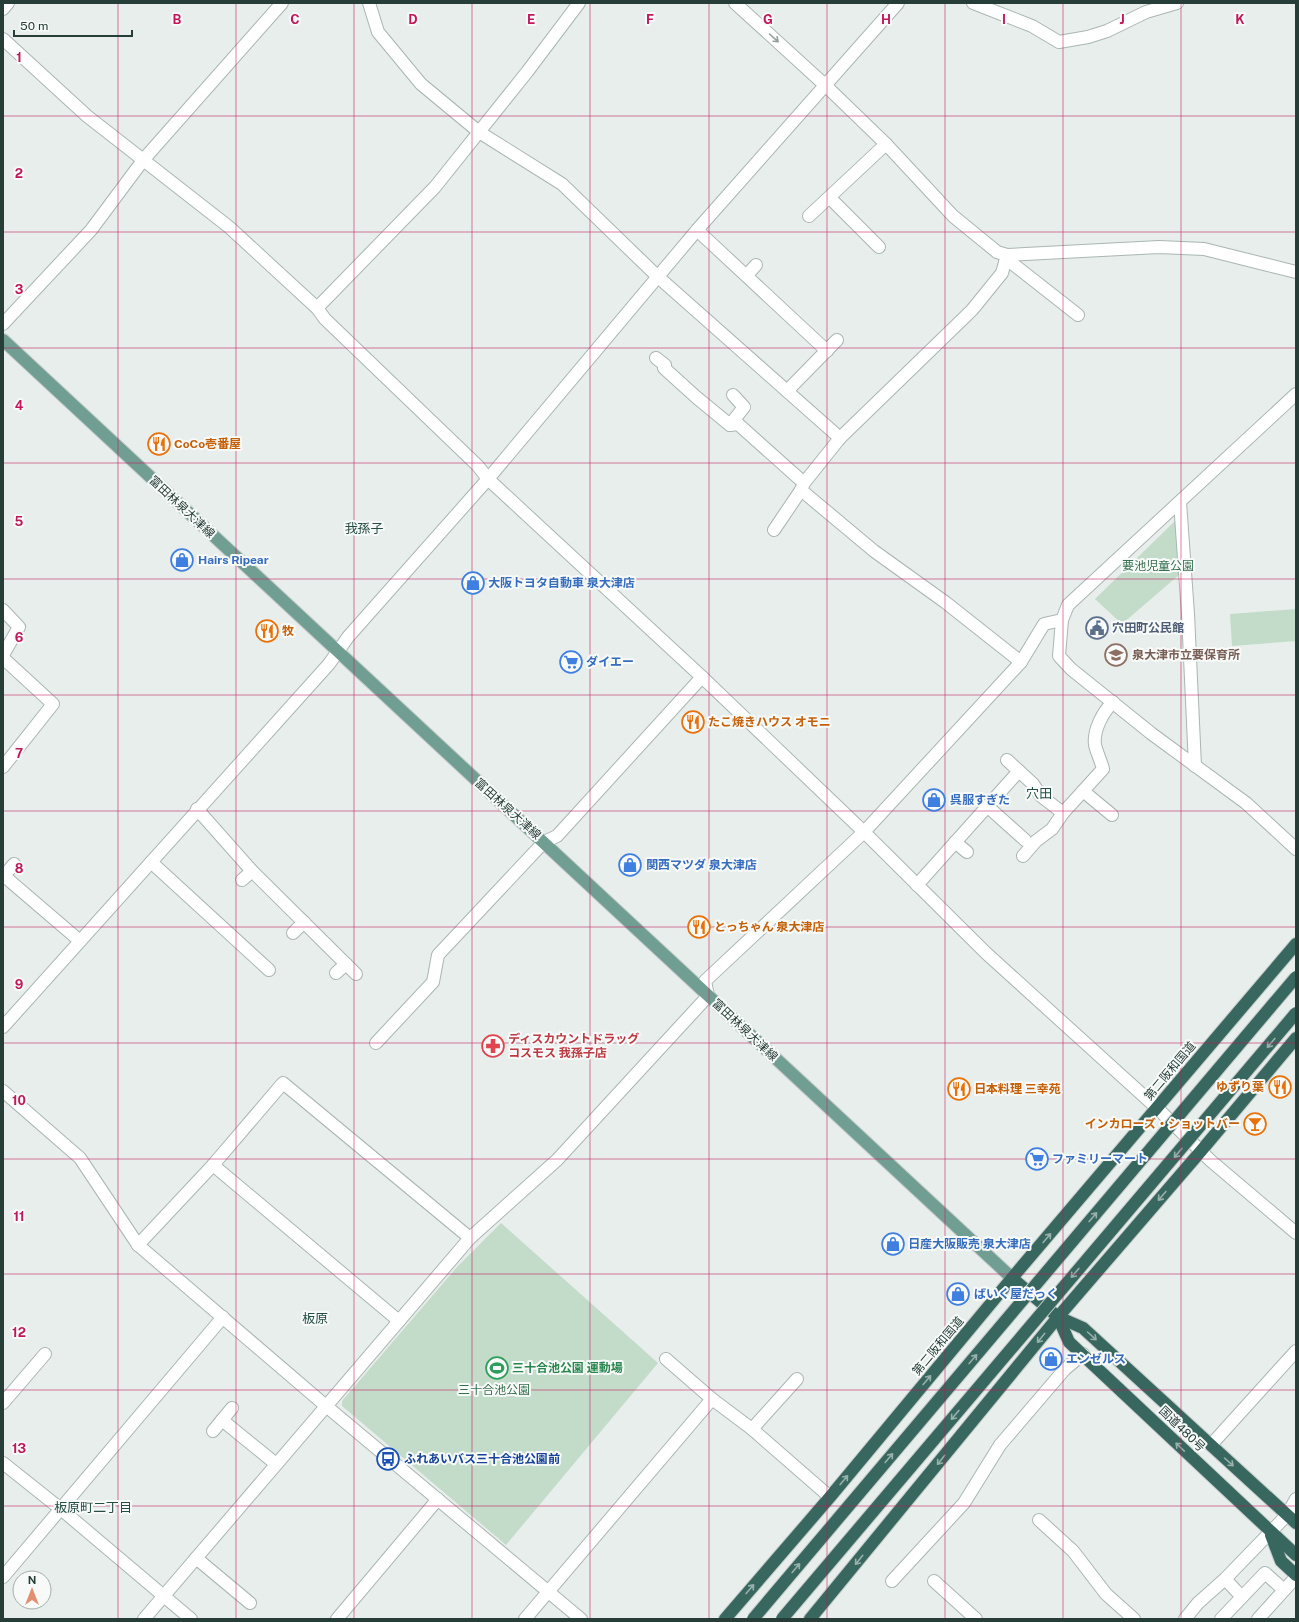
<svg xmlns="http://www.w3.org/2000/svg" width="1299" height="1622" font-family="'Public Sans','Noto Sans JP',sans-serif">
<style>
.green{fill:#c3dcca}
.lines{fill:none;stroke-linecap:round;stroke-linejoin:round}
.minor-casing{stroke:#aab6b2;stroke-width:14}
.major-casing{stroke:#c3c9c7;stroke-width:14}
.highway-casing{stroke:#c3c9c7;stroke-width:14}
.minor{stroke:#fff;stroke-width:12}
.major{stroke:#719e93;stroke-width:12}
.highway{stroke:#37675e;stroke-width:12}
.highway-bridge-casing{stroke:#c3c9c7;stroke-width:14;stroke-linecap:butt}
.highway-bridge{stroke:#37675e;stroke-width:12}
.oneway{stroke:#939e9c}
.oneway2{stroke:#97b0ac}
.grid{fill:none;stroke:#c2185b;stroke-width:1;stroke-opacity:0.55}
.labels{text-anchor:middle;stroke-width:4;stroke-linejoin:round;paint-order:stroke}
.food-label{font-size:12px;font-weight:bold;fill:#c56008;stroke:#f7faf9;text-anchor:start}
.street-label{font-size:12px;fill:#273e38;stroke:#f7faf9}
.shop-label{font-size:12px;font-weight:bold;fill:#366cbe;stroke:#f7faf9;text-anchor:start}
.park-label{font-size:12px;fill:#36704e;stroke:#f7faf9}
.service-label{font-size:12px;font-weight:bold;fill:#4e5e75;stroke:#f7faf9;text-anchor:start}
.education-label{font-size:12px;font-weight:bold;fill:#785e54;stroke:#f7faf9;text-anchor:start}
.health-label{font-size:12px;font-weight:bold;fill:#be3a42;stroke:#f7faf9;text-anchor:start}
.leisure-label{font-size:12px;font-weight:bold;fill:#27864d;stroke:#f7faf9;text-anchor:start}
.transit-label{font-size:12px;font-weight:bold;fill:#164399;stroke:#f7faf9;text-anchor:start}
.neighbourhood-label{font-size:13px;fill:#254e45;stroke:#f7faf9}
.grid-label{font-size:13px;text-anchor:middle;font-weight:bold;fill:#c2185b;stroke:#f7faf9;stroke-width:4;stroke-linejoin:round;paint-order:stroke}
</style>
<rect width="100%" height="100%" fill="#e7eeeb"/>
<!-- green -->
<g class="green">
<path d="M1176 520 1180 574 1122 624 1095 599Z"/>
<path d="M1296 609V641L1232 646 1230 614Z"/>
<path d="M501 1223 658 1363 506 1545 342 1406V1401L457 1267Z"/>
</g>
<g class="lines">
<!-- minor casing -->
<g class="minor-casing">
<g id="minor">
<path d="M369 3 378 32 421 84 479 132 562 184 657 276 840 438"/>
<path d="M735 3 826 86 886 144 953 216 997 252 1007 255 1159 247 1204 249 1296 272"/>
<path d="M973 3 1032 26 1059 42 1088 37 1107 31 1146 12 1177 3"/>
<path d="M3 9 8 3"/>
<path d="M3 39 87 116 229 227 317 308 325 319 478 466 488 479 702 677 864 832 986 953 1157 1108 1211 1161 1296 1233"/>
<path d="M830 198 879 247"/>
<path d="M809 216 886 144"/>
<path d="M697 230 827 351"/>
<path d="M1007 255 1002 273 972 310 840 438 804 483 801 490 874 551 945 602 1021 662"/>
<path d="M1007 255 1013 264 1078 315"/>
<path d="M747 275 756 265"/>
<path d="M317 308 435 187 527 72 579 3"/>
<path d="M3 324 91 230 144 159 282 3"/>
<path d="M656 358 665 365 664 368 696 397 730 425 738 424 804 483"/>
<path d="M787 391 837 340"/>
<path d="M1296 394 1068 605 1062 620 1059 656 1071 669 1152 734 1246 803 1296 849"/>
<path d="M730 425 744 407 733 395"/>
<path d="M1180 502 1188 614 1195 766"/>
<path d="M774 530 801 490"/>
<path d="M3 610 19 627 3 655"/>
<path d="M3 658 53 704 3 767"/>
<path d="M1007 760 1033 784 1041 796 1063 813 1103 769C1101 761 1097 753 1095 745 1093 730 1103 712 1113 702"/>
<path d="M1083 791 1112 815"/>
<path d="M987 806 1025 840"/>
<path d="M197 809 252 871 356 974"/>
<path d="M955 842 967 852"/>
<path d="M1023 856 1036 841 1052 829 1063 813"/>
<path d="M151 862 269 970"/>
<path d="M3 875 80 941"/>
<path d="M4 876 14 864"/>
<path d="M242 880 252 871"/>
<path d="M917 885 1019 771"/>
<path d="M293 933 304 922"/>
<path d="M336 973 346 964"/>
<path d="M3 1027 329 664 348 637 488 479 697 230 898 3"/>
<path d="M376 1043 433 982 438 955 544 842 557 836 702 677"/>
<path d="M3 1091 80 1158 138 1245 326 1406 581 1619"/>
<path d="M213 1165 399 1321"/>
<path d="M138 1245 213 1165 283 1083 470 1238"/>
<path d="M666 1359 712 1399 752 1429 830 1497"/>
<path d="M3 1403 45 1354"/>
<path d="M222 1420 276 1464"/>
<path d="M752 1429 797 1379"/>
<path d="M213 1431 232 1408"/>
<path d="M1211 1445 1296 1351"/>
<path d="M3 1463 62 1510 191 1619"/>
<path d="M1039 1520 1073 1551 1106 1594 1134 1619"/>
<path d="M196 1558 250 1603"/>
<path d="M3 1577 223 1317"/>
<path d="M1225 1579 1242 1597"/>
<path d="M892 1581 964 1503 1000 1445 1065 1369 1083 1354"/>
<path d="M934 1581 976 1619"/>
<path d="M144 1619 470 1238 557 1160 708 996 705 981 864 832 1021 662 1044 624 1062 620"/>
<path d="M337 1619 438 1499"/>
<path d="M525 1619 712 1399"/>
<path d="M1185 1619 1198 1603 1225 1579 1287 1515 1296 1499"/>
<path d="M1221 1619 1265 1573 1284 1590"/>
<path d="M1258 1619 1296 1577"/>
</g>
</g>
<!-- major casing -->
<g class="major-casing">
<path id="major" d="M3 340 1012 1278"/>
</g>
<!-- highway casing -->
<g class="highway-casing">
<g id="highway">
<path d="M1012 1278 1058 1317 1083 1328 1296 1523"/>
<path d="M1058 1317 1069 1342 1296 1555"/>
<path d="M1271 1535 1281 1561 1296 1575"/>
<path d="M725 1619 830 1497 1012 1278 1296 944"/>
<path d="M810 1619 1058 1317 1201 1151 1296 1038"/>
</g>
</g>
<!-- minor -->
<use href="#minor" class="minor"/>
<!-- major -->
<use href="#major" class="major"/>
<!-- highway -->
<use href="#highway" class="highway"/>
<!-- highway-bridge casing -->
<g class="highway-bridge-casing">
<g id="highway-bridge">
<path d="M753 1619 1296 977"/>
<path d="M782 1619 1296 1013"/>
</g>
</g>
<!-- highway-bridge -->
<use href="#highway-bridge" class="highway-bridge"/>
</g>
<!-- one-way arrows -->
<defs><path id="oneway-shaft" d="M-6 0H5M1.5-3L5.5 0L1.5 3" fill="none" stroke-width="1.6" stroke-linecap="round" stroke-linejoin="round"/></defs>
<use class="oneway" href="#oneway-shaft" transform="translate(774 38) rotate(42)"/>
<g class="oneway2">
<use href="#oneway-shaft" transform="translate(1271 1043) rotate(130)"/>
<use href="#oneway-shaft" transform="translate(1178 1153) rotate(130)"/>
<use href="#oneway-shaft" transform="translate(1162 1196) rotate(131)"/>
<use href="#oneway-shaft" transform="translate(1093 1217) rotate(-50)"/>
<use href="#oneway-shaft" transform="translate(1047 1238) rotate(-50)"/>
<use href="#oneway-shaft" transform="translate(1075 1273) rotate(130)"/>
<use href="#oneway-shaft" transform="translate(1092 1336) rotate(42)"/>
<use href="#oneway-shaft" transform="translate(1041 1338) rotate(129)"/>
<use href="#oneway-shaft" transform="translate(973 1359) rotate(-50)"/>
<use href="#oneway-shaft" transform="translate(927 1380) rotate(-50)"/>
<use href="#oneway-shaft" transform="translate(955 1415) rotate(130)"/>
<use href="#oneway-shaft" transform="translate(1180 1447) rotate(-136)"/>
<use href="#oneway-shaft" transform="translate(889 1458) rotate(-50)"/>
<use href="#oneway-shaft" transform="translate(941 1460) rotate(129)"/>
<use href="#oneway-shaft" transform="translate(1229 1462) rotate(42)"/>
<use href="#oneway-shaft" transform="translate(844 1480) rotate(-50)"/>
<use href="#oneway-shaft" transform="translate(859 1560) rotate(129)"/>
<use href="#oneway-shaft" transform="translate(796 1568) rotate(-50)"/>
<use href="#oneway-shaft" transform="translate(750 1589) rotate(-49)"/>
</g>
<!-- grid -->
<path class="grid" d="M118 3V1619M236 3V1619M354 3V1619M472 3V1619M590 3V1619M709 3V1619M827 3V1619M945 3V1619M1063 3V1619M1181 3V1619M3 116H1296M3 232H1296M3 348H1296M3 463H1296M3 579H1296M3 695H1296M3 811H1296M3 927H1296M3 1043H1296M3 1159H1296M3 1274H1296M3 1390H1296M3 1506H1296"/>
<!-- icons -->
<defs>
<g id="restaurant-ring" transform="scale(1.15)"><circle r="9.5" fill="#f7faf9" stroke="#e8710a" stroke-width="1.5"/><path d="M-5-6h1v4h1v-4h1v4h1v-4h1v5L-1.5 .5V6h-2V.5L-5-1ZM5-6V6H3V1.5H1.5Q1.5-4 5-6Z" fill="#e8710a"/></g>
<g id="shop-ring" transform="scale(1.15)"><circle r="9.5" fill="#f7faf9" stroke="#3f7fe0" stroke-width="1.5"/><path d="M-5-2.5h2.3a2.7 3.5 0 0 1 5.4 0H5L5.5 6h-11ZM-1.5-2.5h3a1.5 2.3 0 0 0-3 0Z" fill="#3f7fe0"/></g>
<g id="civic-ring" transform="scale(1.15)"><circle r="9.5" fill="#f7faf9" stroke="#5c6f8a" stroke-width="1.5"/><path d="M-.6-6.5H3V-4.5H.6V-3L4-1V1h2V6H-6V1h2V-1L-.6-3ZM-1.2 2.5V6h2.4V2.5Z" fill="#5c6f8a"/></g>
<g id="school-ring" transform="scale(1.15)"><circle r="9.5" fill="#f7faf9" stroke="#8d6e63" stroke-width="1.5"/><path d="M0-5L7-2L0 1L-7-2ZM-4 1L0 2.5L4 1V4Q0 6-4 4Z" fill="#8d6e63"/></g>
<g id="supermarket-ring" transform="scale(1.15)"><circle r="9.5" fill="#f7faf9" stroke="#3f7fe0" stroke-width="1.5"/><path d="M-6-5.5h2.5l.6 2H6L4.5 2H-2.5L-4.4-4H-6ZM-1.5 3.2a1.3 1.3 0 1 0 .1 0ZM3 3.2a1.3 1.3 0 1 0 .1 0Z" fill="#3f7fe0"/></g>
<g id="pharmacy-ring" transform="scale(1.15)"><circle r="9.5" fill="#f7faf9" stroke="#e0444e" stroke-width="1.5"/><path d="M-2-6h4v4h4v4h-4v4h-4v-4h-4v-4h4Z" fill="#e0444e"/></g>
<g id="bar-ring" transform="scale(1.15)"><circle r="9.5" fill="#f7faf9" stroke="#e8710a" stroke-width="1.5"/><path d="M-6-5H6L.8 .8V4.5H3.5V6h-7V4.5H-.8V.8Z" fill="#e8710a"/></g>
<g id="stadium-ring" transform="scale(1.15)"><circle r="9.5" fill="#f7faf9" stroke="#2e9e5b" stroke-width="1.5"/><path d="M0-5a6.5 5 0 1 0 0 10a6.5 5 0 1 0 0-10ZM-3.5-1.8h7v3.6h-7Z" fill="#2e9e5b"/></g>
<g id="bus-ring" transform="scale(1.15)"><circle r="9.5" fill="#f7faf9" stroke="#1a4fb4" stroke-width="1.5"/><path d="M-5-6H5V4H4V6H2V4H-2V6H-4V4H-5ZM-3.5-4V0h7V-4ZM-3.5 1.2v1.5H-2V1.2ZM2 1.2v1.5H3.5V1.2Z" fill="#1a4fb4"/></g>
</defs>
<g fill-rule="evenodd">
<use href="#restaurant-ring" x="159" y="444"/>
<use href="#shop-ring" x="182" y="560"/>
<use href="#shop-ring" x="473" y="583"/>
<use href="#civic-ring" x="1097" y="628"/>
<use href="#restaurant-ring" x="267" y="631"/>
<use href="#school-ring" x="1116" y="655"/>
<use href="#supermarket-ring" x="571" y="662"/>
<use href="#restaurant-ring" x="693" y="722"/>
<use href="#shop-ring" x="934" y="800"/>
<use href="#shop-ring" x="630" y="865"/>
<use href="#restaurant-ring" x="699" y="927"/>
<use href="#pharmacy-ring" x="493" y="1046"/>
<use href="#restaurant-ring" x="1280" y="1087"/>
<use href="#restaurant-ring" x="959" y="1089"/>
<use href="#bar-ring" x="1255" y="1124"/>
<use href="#supermarket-ring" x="1037" y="1159"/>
<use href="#shop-ring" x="893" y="1244"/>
<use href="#shop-ring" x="958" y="1294"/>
<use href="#shop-ring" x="1051" y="1359"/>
<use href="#stadium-ring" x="497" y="1368"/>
<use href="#bus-ring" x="388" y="1459"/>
</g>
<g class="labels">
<!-- food labels -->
<g class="food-label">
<text x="174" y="448">CoCo壱番屋</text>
<text x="282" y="635">牧</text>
<text x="708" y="726">たこ焼きハウス オモニ</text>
<text x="714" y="931">とっちゃん 泉大津店</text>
<text x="1264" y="1091" text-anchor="end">ゆずり葉</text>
<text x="974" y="1093">日本料理 三幸苑</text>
<text x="1240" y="1128" text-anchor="end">インカローズ・ショットバー</text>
</g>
<!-- street labels -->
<g class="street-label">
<text transform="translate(182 507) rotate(43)" y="4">富田林泉大津線</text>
<text transform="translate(508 809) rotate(42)" y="4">富田林泉大津線</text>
<text transform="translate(745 1030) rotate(43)" y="4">富田林泉大津線</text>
<text transform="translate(1170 1071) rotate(-50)" y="4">第二阪和国道</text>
<text transform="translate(938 1346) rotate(-50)" y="4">第二阪和国道</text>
<text transform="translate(1182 1429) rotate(44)" y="4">国道480号</text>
</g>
<!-- shop labels -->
<g class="shop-label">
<text x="198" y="564">Hairs Ripear</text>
<text x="488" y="587">大阪トヨタ自動車 泉大津店</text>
<text x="586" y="666">ダイエー</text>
<text x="950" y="804">呉服すぎた</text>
<text x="646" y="869">関西マツダ 泉大津店</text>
<text x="1052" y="1163">ファミリーマート</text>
<text x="908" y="1248">日産大阪販売 泉大津店</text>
<text x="974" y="1298">ばいく屋だっく</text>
<text x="1066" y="1363">エンゼルス</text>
</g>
<!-- park labels -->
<g class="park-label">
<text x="1158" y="570">要池児童公園</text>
<text x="494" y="1394">三十合池公園</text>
</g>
<!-- service labels -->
<g class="service-label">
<text x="1112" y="632">穴田町公民館</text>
</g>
<!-- education labels -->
<g class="education-label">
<text x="1132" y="659">泉大津市立要保育所</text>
</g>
<!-- health labels -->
<g class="health-label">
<text x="508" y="1043">ディスカウントドラッグ<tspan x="508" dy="14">コスモス 我孫子店</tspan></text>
</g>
<!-- leisure labels -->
<g class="leisure-label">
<text x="512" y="1372">三十合池公園 運動場</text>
</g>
<!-- transit labels -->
<g class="transit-label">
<text x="404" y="1463">ふれあいバス三十合池公園前</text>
</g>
<!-- neighbourhood labels -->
<g class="neighbourhood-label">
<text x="364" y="533">我孫子</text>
<text x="1039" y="798">穴田</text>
<text x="315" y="1323">板原</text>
<text x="93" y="1512">板原町二丁目</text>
</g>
</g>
<g class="grid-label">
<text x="177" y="24">B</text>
<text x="295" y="24">C</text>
<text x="413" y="24">D</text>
<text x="531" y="24">E</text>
<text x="650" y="24">F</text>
<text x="768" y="24">G</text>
<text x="886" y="24">H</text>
<text x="1004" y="24">I</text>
<text x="1122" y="24">J</text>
<text x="1240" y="24">K</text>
<text x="19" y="62">1</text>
<text x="19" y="178">2</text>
<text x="19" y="294">3</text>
<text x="19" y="410">4</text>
<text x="19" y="526">5</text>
<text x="19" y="642">6</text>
<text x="19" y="758">7</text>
<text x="19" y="873">8</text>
<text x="19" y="989">9</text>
<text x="19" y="1105">10</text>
<text x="19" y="1221">11</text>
<text x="19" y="1337">12</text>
<text x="19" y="1453">13</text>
</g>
<!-- border -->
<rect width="1299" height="1622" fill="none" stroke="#273e38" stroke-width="8"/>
<!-- north arrow -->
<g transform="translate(32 1590)"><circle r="19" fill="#f7faf9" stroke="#a4afac"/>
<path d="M0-3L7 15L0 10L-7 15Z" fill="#e28f71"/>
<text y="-6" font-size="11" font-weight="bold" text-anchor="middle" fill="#273e38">N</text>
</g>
<!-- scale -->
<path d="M14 30v6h118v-6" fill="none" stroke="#273e38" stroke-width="2"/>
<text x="20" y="30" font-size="12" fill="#273e38" stroke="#f7faf9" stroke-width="3" paint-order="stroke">50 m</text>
</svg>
